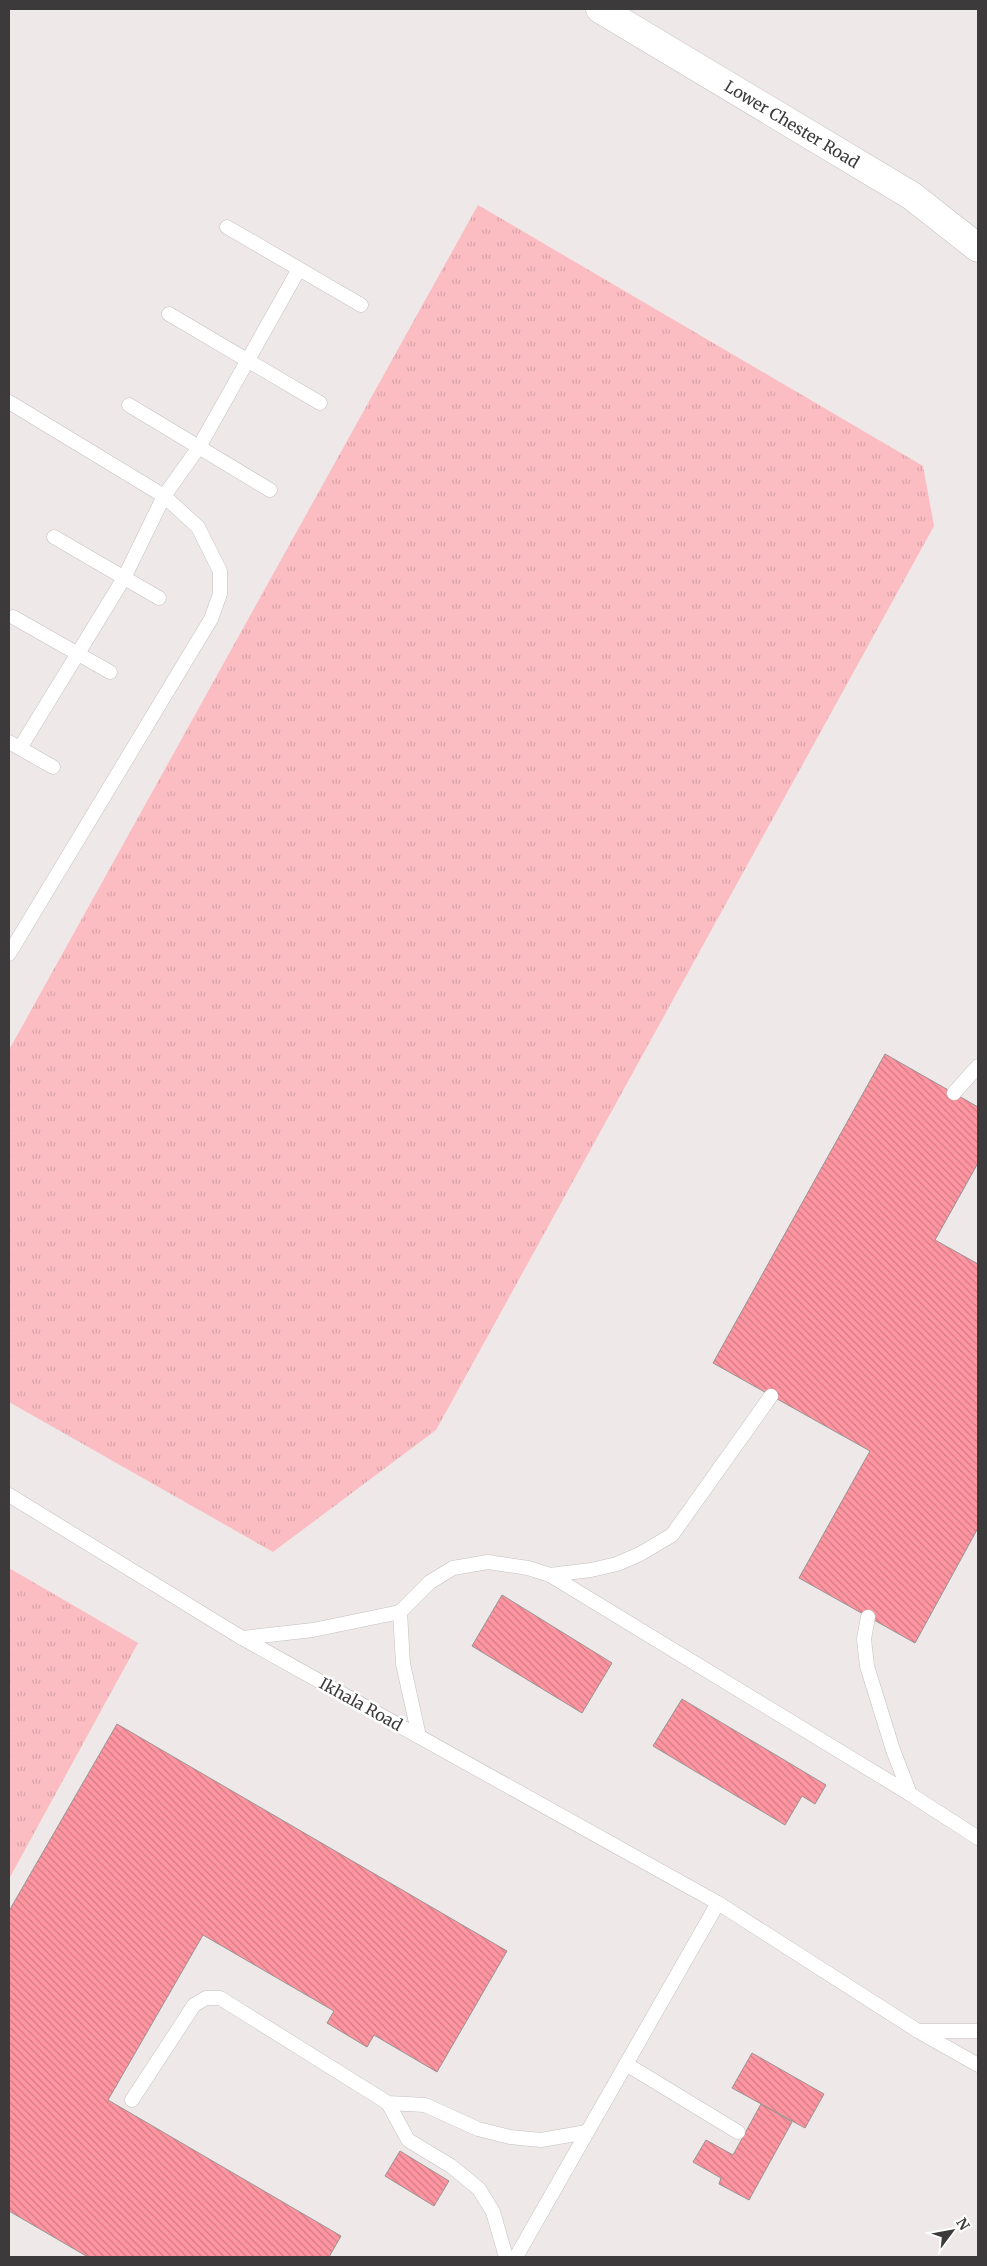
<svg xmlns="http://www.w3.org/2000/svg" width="987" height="2266" font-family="Merriweather,serif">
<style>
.grass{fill:url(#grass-tufts)}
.building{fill:url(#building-back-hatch);stroke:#999393}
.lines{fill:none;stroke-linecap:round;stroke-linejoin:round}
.lane-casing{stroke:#c6c0c0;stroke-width:15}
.secondary-casing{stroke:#c6c0c0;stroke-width:29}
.lane{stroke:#fff;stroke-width:14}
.secondary{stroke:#fff;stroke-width:28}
.labels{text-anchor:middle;stroke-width:5;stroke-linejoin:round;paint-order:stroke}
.street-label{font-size:16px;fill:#3c3a3a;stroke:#fff}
</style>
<defs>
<pattern id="grass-tufts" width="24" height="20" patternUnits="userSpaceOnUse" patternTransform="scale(1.25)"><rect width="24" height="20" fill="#fbbdc2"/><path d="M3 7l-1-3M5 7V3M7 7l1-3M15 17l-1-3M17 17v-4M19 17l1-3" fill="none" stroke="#d8a3a7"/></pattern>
<pattern id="building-back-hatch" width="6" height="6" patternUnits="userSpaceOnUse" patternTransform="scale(1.25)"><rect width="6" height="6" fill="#ff95a1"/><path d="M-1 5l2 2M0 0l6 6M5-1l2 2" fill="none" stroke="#d07b84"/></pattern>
</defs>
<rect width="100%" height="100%" fill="#eee8e8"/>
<!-- grass -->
<g class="grass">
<path d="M478 205 923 466 934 526 436 1430 273 1552 9 1402V1050Z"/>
<path d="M9 1568 138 1643 9 1879Z"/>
</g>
<!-- building -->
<g class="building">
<path d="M885 1054 978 1107V1163L935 1240 978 1264V1528L915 1643 799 1578 870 1451 713 1363Z"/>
<path d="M502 1595 612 1663 582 1713 472 1646Z"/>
<path d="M682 1699 826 1785 815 1804 802 1796 785 1825 653 1746Z"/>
<path d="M117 1724 507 1951 437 2072 374 2035 367 2047 327 2023 334 2011 203 1935 108 2100 341 2236 329 2257H88L9 2211V1911Z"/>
<path d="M752 2053 824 2094 805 2128 732 2088Z"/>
<path d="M761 2104 792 2122 749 2200 719 2184 721 2178 693 2162 706 2140 733 2155Z"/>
<path d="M400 2151 449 2181 434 2206 385 2176Z"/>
</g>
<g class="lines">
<!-- lane casing -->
<g class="lane-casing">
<g id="lane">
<path d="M227 227 361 305"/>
<path d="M169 314 320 403"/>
<path d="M9 402 164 496 198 527 220 571V594L211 619 9 954"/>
<path d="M129 405 270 490"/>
<path d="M54 537 159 598"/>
<path d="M13 617 110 672"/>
<path d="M9 742 53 767"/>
<path d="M20 748 124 578 164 496 199 447 299 269"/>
<path d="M954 1093 978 1066"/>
<path d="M9 1495 242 1638 718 1903 918 2031 978 2065"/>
<path d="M550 1575 910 1794"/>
<path d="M868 1617 864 1639 867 1666 893 1750 910 1794 978 1838"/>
<path d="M242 1638 313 1630 400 1612"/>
<path d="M419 1736 403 1664 400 1612 430 1582 453 1568 488 1562 528 1568 550 1575 591 1570 617 1564 640 1554 672 1535 771 1396"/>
<path d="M919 2031H978"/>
<path d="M626 2064 738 2132"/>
<path d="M132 2100 194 2005 206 1998H220L388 2103 425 2105 478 2129 510 2137 541 2140 587 2132"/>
<path d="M388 2103 408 2140 451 2166 479 2189 493 2212 506 2257"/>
<path d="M516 2257 718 1903"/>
</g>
</g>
<!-- secondary casing -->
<g class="secondary-casing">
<path id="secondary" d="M600 9 912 196 978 248"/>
</g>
<!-- lane -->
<use href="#lane" class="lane"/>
<!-- secondary -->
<use href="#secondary" class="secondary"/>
</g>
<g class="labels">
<!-- street labels -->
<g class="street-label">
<text transform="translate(792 124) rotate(31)" y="6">Lower Chester Road</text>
<text transform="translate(361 1704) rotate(29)" y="6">Ikhala Road</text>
</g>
</g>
<!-- border -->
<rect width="987" height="2266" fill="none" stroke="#3c3a3a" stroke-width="20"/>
<!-- north arrow -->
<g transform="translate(952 2231) rotate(58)" stroke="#ffffff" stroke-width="4" paint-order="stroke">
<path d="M0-4L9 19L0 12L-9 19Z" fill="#3c3a3a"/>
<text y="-8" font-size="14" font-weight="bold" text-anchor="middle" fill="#3c3a3a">N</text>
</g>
</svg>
